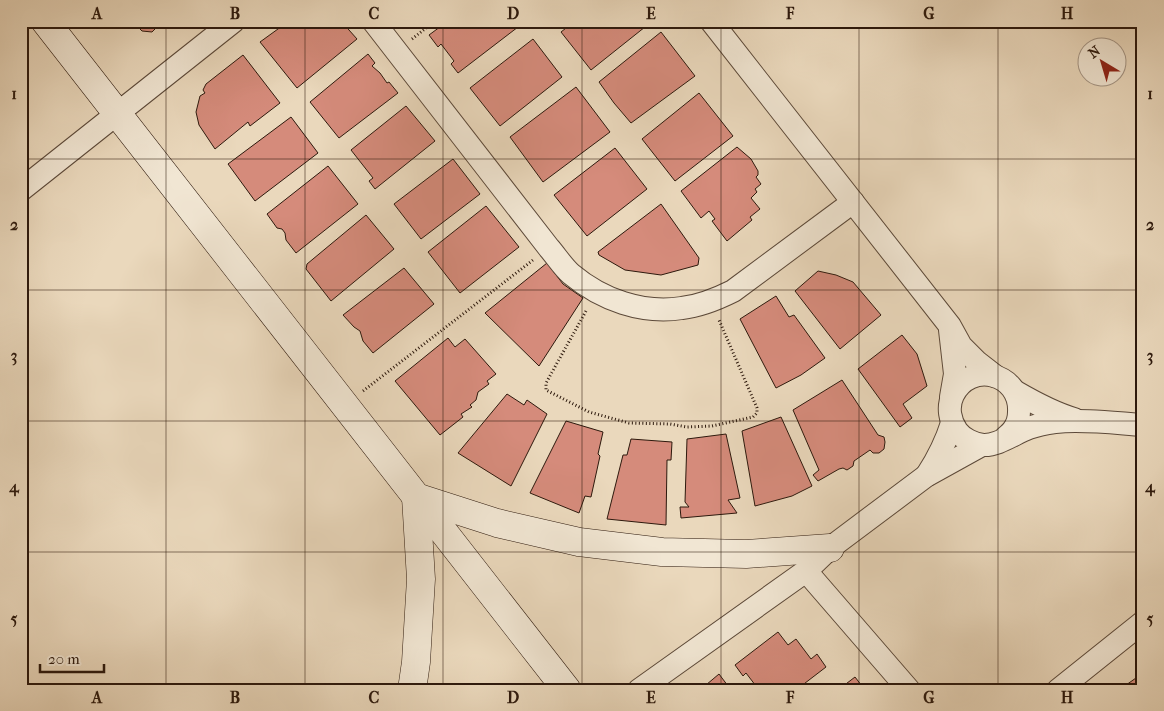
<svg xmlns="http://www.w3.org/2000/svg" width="1164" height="711" font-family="'IM FELL French Canon',serif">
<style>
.building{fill:#d58b7b;stroke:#2d190d}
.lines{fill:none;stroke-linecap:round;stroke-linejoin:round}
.street-casing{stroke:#5c4939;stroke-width:24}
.secondary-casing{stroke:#2d190d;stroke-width:29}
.path{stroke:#2d190d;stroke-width:3;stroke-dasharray:1 2.5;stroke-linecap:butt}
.street{stroke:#f1e6d3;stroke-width:22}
.secondary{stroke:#f1e6d3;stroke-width:28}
.grid{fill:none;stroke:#2d190d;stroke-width:1;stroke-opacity:0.55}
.neatline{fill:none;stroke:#2d190d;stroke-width:2}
.grid-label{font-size:16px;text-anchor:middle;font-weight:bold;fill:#2d190d}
</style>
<rect width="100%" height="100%" fill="#ead8bc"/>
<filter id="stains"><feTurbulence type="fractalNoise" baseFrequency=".004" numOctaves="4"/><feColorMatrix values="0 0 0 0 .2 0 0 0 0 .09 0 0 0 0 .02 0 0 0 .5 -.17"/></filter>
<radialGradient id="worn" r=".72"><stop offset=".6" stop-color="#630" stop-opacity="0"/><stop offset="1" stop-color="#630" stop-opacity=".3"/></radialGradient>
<!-- building -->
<g class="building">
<path d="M125 21H179L173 25 166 27 161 23 152 32 142 31 136 25 131 27Z"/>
<path d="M289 21H341L357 39 297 88 260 42Z"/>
<path d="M448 21H514L518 27 458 73 451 64 454 61 441 44 438 47 429 35Z"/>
<path d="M575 21H648L650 23 591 70 561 32Z"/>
<path d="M661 32 695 76 631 123 614 103 599 82Z"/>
<path d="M533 39 562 77 500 126 470 88Z"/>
<path d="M368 54 375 63 372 66 380 73 387 83 389 82 398 93 339 138 310 102Z"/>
<path d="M243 55 280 103 250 126 248 122 215 149 199 125 196 112 200 96 205 93 203 90 206 84Z"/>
<path d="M576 87 610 132 543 182 510 137Z"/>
<path d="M699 93 733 136 675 181 642 139Z"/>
<path d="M406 106 435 141 375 189 369 181 373 178 351 150Z"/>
<path d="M291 117 318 153 255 201 228 164Z"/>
<path d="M737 147 751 159 758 171V175L756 177 761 184 755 189 757 192 751 198 760 209 750 217 752 220 727 241 712 221 715 219 709 211 701 218 681 191Z"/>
<path d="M615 148 647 189 587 236 554 195Z"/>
<path d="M453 159 480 194 421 239 394 204Z"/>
<path d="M328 166 358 204 296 253 286 240 285 233 282 229 277 228 267 214Z"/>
<path d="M661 204 699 258 698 265 661 275 625 270 599 255 598 252Z"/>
<path d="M486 206 519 247 460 293 428 252Z"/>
<path d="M366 215 394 249 331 301 306 269 307 264Z"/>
<path d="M547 263 563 284 583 298 539 366 485 313Z"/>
<path d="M404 268 434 304 373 353 363 341 360 331 354 327 343 315Z"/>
<path d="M818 271 836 275 853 282 881 315 840 349 795 291Z"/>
<path d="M776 296 789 317 794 315 825 358 801 375 776 388 740 319Z"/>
<path d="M902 335 917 354 927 386 903 404 912 418 900 427 858 369Z"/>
<path d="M448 338 455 347 465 339 496 374 487 381 489 384 478 392 476 400 470 405 472 407 461 414 463 417 440 435 395 381Z"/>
<path d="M842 380 878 435 884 437 885 442 884 449 879 453H873L870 450 854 461 853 466 847 470 843 468 839 469 818 481 813 475 819 470 793 410Z"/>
<path d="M507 394 524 405 527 400 547 414 511 486 458 453Z"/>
<path d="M781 417 812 486 792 496 755 506 742 431Z"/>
<path d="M566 421 603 432 598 454 600 456 591 497 585 496 579 513 530 493Z"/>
<path d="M726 434 740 498 728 500 737 513 681 518 680 507H689L685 502 687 439Z"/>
<path d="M631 439 672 442 671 460H667L666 525 607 519 623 455H627Z"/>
<path d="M778 632 788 645 796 639 811 659 817 654 826 667 796 690H759L746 673 743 676 735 665Z"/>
<path d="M1143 673V690H1119Z"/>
<path d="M719 674 731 690H700Z"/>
<path d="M855 677 865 690H838Z"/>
</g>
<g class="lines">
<!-- street casing -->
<g class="street-casing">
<g id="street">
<path d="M373 21 549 248C556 256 563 267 571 274 602 300 642 314 682 308 700 306 717 299 733 291L853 202"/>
<path d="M711 21 950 326 961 346 977 362 995 376"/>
<path d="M21 190 234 21"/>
<path d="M950 330 955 374 951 397"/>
<path d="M1016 392C1035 403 1053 413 1074 419"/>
<path d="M1005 438C1008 435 1011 433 1013 430 1017 425 1019 418 1019 412 1021 373 970 360 953 395 947 407 950 421 957 431 963 439 974 444 983 445 998 446 1015 433 1029 428 1037 425 1047 423 1055 422 1084 419 1114 423 1143 425"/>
<path d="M927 475C938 458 946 442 952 423"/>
<path d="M806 571 909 690"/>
<path d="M639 690 806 571 830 548 926 476 982 445"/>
<path d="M1058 690 1143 622"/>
</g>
</g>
<!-- secondary casing -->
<g class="secondary-casing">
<g id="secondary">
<path d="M45 21 567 690"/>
<path d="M412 690 416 662 421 579 416 497 497 523 579 542 662 552 746 554 830 548"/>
</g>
</g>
<!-- path -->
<g class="path">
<path d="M412 39 435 21"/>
<path d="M586 311 546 383V390L589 412 629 423 670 424 687 427 712 426 753 417 757 413V408L719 320"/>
<path d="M363 391 533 260"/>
</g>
<!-- street -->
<use href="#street" class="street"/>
<!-- secondary -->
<use href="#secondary" class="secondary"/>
</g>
<!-- grid -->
<path class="grid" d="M166 21V690M305 21V690M443 21V690M582 21V690M721 21V690M859 21V690M998 21V690M21 159H1143M21 290H1143M21 421H1143M21 552H1143"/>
<!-- margin -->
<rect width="1164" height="711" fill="none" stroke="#ead8bc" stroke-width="55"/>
<!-- north arrow -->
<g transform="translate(1102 62) rotate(322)"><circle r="24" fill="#f1e6d3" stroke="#a39484"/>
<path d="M0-4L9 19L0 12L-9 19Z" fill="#8f2418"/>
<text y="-8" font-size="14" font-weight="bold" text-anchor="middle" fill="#2d190d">N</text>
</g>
<!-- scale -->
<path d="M40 664v8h64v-8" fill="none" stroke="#2d190d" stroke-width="2.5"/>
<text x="48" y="664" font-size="15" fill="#2d190d" stroke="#f1e6d3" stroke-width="4" paint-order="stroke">20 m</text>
<rect x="28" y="28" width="1108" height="656" class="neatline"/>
<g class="grid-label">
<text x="97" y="19">A</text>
<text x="235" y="19">B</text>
<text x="374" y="19">C</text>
<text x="513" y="19">D</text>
<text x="651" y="19">E</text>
<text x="790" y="19">F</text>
<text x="929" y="19">G</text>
<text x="1067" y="19">H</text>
<text x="14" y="99">1</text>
<text x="1150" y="99">1</text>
<text x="14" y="230">2</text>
<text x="1150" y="230">2</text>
<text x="14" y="361">3</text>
<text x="1150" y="361">3</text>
<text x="14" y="492">4</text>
<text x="1150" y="492">4</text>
<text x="14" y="624">5</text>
<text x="1150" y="624">5</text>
<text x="97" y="703">A</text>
<text x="235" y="703">B</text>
<text x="374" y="703">C</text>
<text x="513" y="703">D</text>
<text x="651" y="703">E</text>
<text x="790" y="703">F</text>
<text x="929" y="703">G</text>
<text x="1067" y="703">H</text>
</g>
<rect width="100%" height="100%" filter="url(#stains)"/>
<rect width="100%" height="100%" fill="url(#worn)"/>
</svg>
